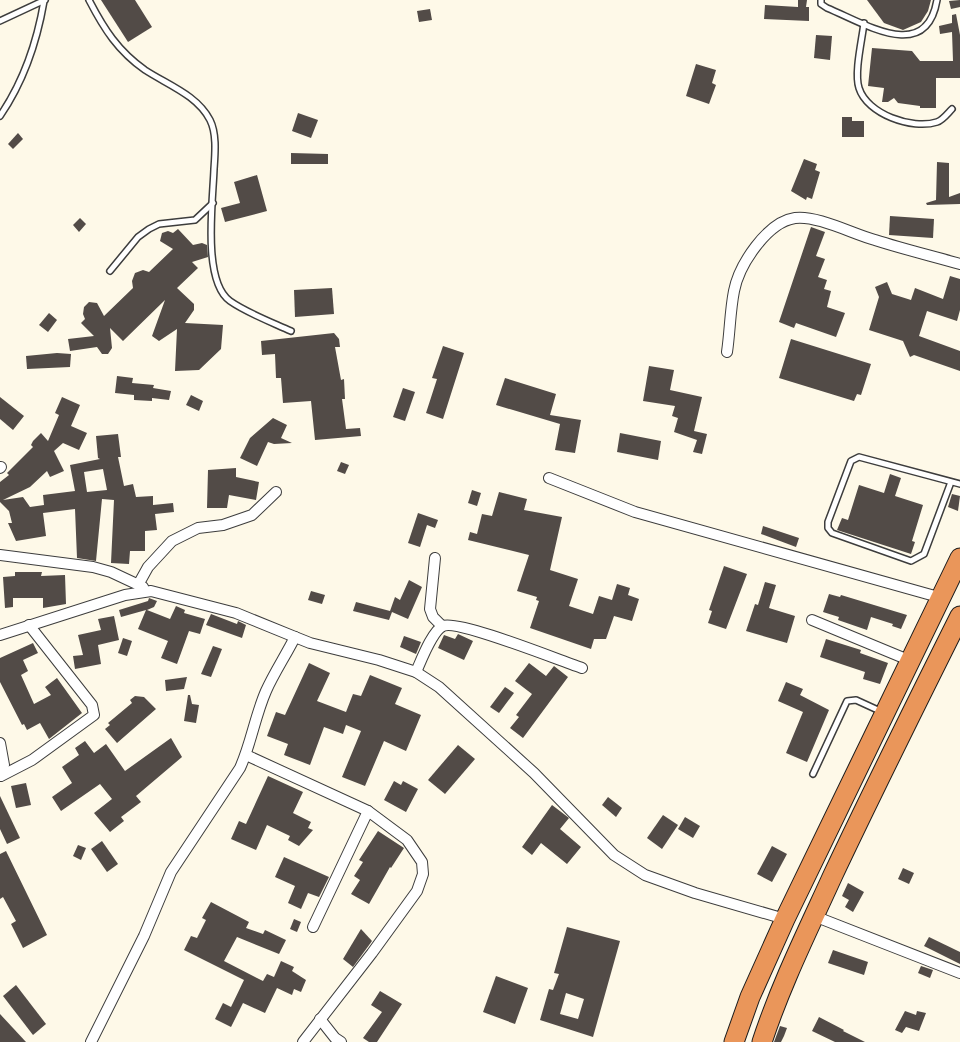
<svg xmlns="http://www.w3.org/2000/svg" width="960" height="1042" font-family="'IBM Plex Serif',serif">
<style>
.building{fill:#524b47;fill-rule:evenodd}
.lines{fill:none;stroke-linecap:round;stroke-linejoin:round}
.lane-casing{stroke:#3d3d3d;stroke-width:8}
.street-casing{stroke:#3d3d3d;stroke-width:12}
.highway-casing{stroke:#1b1b1b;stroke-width:21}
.lane{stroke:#fff;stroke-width:5}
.street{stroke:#fff;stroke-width:10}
.highway{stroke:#ea965a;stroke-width:19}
</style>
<rect width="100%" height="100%" fill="#fef9e8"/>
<!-- building -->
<g class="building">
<path d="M101 0H135L152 27 128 42Z"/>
<path d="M798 0H807L806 7H809V21L764 19 765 5 798 7Z"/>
<path d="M867 0H931L928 11 921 22 903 30 884 23Z"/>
<path d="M960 0V7L951 9 949 1Z"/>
<path d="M430 9 432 20 419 22 417 11Z"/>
<path d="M956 14 960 35V78H936V108H920V106L898 103 894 98 888 102H882L884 88 868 86 872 48 912 51 920 61H953L952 32 940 34 939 26 952 23V15Z"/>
<path d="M816 35 832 36 830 60 814 58Z"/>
<path d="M696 64 716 70 712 83 716 85 709 104 686 96Z"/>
<path d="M298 113 318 120 311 138 292 131Z"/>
<path d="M842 117H852V121H864V137H842Z"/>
<path d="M18 133 23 139 13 149 8 144Z"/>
<path d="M291 153 328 154V164H291Z"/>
<path d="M804 159 817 164 815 170 820 172 812 199 807 197 806 200 791 191Z"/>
<path d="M937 162 949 163V197L960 193V204L927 205 926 203 936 200Z"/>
<path d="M257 175 267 211 225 222 221 208 240 203 234 182Z"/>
<path d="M890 216 934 219 933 238 889 235Z"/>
<path d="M80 218 86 224 79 232 73 225Z"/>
<path d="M811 227 825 232 816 256 825 259 818 277 827 280 824 289 831 291 827 307 845 313 836 337 796 323 794 328 779 322Z"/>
<path d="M178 229 193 245 202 243 207 245 208 257 192 262 198 268 177 288 194 304V310L185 323 223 325 221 349 199 370 175 371 177 329 159 341 152 336 165 300 123 341 110 328 112 348 108 354H102L97 347 70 351 68 339 94 336 81 323 85 319 83 314 84 307 89 302 97 303 104 316 133 288 132 281 135 273 143 270 149 272 173 249 160 241 162 233 168 231 173 233Z"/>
<path d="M950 276 960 279V310L957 321 927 311 919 336 960 351V371L914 355 910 357 903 341 869 330 879 297 875 287 887 282 892 294 911 300 915 288 943 299Z"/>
<path d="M332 288 334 314 295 317 294 290Z"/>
<path d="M49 313 57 320 48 332 39 325Z"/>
<path d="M334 333 339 339 340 347H335L341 380 344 379 345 399H342L346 429 360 428 361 436 315 440 311 401 283 403 281 378H276L275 354 262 355 261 341Z"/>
<path d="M791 339 871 364 861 395 857 394 854 401 779 378Z"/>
<path d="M443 346 464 353 443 419 426 413 437 379 432 378Z"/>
<path d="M57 353 71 354 70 367 27 369 26 356Z"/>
<path d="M649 366 674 370 670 390 702 397 694 431 707 434 702 454 693 452 697 440 674 432 678 418 672 416 675 406 643 401Z"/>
<path d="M117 376 133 378 132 383 154 385 153 388 171 391 169 400 152 398V401L134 400V395L115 393Z"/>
<path d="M505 378 556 394 550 415 581 420 575 453 555 450 560 424 496 405Z"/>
<path d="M403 388 415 392 405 421 393 417Z"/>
<path d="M191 395 203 401 199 411 186 405Z"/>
<path d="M0 397 24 416 13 430 0 419Z"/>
<path d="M62 397 80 405 71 426 87 433 79 450 63 443 54 451 64 471 50 477 47 471 30 487 3 500 23 497 30 507 44 505 43 495 75 491 70 465 100 459 98 458 96 436 118 434 121 457H118L124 486 133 484 136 497 153 496V505L173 503 174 512 155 514 157 530 145 531V551H130L129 564 111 563 114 500 102 499 96 561 77 558 75 509 43 513 46 536 16 541 8 523H12L9 511 0 502V482L9 475 7 473 33 447 31 445 33 441 41 433 48 441 59 415 55 413ZM103 469 107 490 87 492 84 472Z"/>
<path d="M273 418 287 425 281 438 292 443 274 444 268 442 257 466 240 458 250 438Z"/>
<path d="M620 433 661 441 658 460 617 452Z"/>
<path d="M341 462 349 465 345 474 337 471Z"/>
<path d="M236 468V477L259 482 256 500 229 495 227 508H207L208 470Z"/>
<path d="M890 474 901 478 895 496 923 505 912 541 915 542 911 554 837 530 842 518 848 520 859 485 884 493Z"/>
<path d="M472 490 481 493 477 506 468 503Z"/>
<path d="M499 492 527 499 524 510 562 517 550 570 578 579 569 606 593 614 599 596 612 600 617 584 630 588 628 595 639 599 632 621 614 616 606 639H594L591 649 530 628 539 601 536 600 537 597 517 591 529 555 468 540 470 532 477 534 482 514 492 516Z"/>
<path d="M952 494 960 496 958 511 948 507Z"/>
<path d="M418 513 438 520 435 528 427 525 420 547 408 543Z"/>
<path d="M763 526 799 538 796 547 761 534Z"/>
<path d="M724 566 747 574 726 629 708 623 712 611 709 610Z"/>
<path d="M15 572H42L41 576 65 575 66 604 43 608V598H13V607L5 608 3 577 15 576Z"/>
<path d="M409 580 422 587 408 619 392 612 389 620 353 611 356 602 390 611 395 597 400 600Z"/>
<path d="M765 582 776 585 769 608 795 616 787 643 746 631 755 604 758 605Z"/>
<path d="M311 591 325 595 322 604 308 600Z"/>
<path d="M829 594 840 597 841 595 907 615 901 629 892 626 893 624 871 617 867 630 838 620 839 617 823 612Z"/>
<path d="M149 598 157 601 154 607 147 610 170 619 176 606 185 610 184 613 205 619 200 634 189 631 177 664 161 658 168 641 138 629 146 610 121 617 119 610 148 601Z"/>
<path d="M211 614 237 624 238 621 246 625 242 638 206 625Z"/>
<path d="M114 616 119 640 98 645 101 664 75 669 73 656 83 655 78 635 101 630 98 619Z"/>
<path d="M458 634 473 641 464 660 438 648 444 635 455 639Z"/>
<path d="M404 636 421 642 416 654 400 647Z"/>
<path d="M123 638 132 641 127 656 118 653Z"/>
<path d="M826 639 861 650 860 653 888 663 880 684 863 679 865 672 820 657Z"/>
<path d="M33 643 38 653 23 660 28 671 21 675 34 704 51 695 45 687 57 678 82 713 49 739 40 723 27 730 24 724 22 725 0 682V658Z"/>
<path d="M213 646 222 649 211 677 201 674Z"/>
<path d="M309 663 330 673 317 701 346 712 353 694 361 696 370 675 402 688 395 704 421 715 406 751 384 741 365 786 342 777 361 731 346 725 343 734 324 727 310 765 284 755 288 744 267 736 276 712 285 715Z"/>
<path d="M529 663 546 676 554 666 568 677 523 738 510 728 519 717 516 715 532 694 515 681Z"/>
<path d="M187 677 184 689 166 691 165 680Z"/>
<path d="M786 682 803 689 800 695 829 710 807 762 786 753 803 712 778 701Z"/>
<path d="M505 687 514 693 499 713 490 707Z"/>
<path d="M188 695H190L192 704 199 705 196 723 184 721Z"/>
<path d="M135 696 144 697 156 709 117 743 105 729 110 725 108 723 132 703 130 700Z"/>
<path d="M171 738 182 757 136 796 141 802 121 817 124 821 110 832 94 813 112 799 100 784 61 811 52 797 72 783 62 767 79 755 75 748 85 741 94 753 106 744 125 771Z"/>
<path d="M458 745 475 759 445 794 428 780Z"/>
<path d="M268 776 303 792 293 813 311 822 308 828 313 830 299 846 288 840 290 836 267 825 256 850 231 839 239 821 246 824Z"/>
<path d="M394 781 401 785 403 781 418 789 406 812 384 800Z"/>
<path d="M26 783 31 805 16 808 11 786Z"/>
<path d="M0 796 20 838 7 844 0 829Z"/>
<path d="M608 797 622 808 616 817 602 805Z"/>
<path d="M552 805 569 818 560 829 581 847 567 864 541 843 532 855 522 847Z"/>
<path d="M663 815 678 825 662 849 647 838Z"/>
<path d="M685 817 700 826 693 838 678 829Z"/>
<path d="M378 831 404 848 391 868 390 867 369 904 351 894 360 880 354 876 363 862 359 860Z"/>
<path d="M102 841 118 864 107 872 91 849Z"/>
<path d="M78 845 86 848 81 860 73 856Z"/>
<path d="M772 846 787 854 772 882 757 874Z"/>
<path d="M6 851 47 935 23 948 11 924 16 921 3 897 0 899V854Z"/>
<path d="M284 857 329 877 319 897 308 893 301 909 288 903 295 886 275 877Z"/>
<path d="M903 868 914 873 909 884 898 879Z"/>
<path d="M848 883 864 892 853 912 845 907 849 900 842 896Z"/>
<path d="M211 902 249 922 246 928 263 934 265 930 286 940 279 954 237 937 224 961 263 981 267 974 274 977 281 961 294 967 292 971 306 980 301 992 294 989 292 995 277 988 265 1013 243 1003 231 1027 215 1019 223 1003 231 1007 244 980 184 950 191 936 197 938 206 920 202 918Z"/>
<path d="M294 919 301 922 297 932 290 929Z"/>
<path d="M567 927 620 941 593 1037 540 1020 549 989 553 990 559 974 554 973ZM566 993 584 999 578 1019 560 1014Z"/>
<path d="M361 929 372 941 353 967 343 959Z"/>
<path d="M929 937 960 952V964L924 946Z"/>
<path d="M833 950 868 962 864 975 828 963Z"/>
<path d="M921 966 933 970 930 978 918 973Z"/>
<path d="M496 976 528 988 515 1024 483 1012Z"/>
<path d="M16 985 46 1024 33 1035 3 996Z"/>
<path d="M380 991 402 1004 377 1042H369L363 1038 382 1012 371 1005Z"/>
<path d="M905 1011 916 1015 917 1011 926 1013 919 1031 906 1027 902 1033 895 1030Z"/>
<path d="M0 1014 26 1042H0Z"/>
<path d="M819 1017 844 1030 843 1031 865 1042H835L812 1031Z"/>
<path d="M780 1026 787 1028 784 1036 781 1042H774Z"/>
</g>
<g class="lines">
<!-- lane casing -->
<g class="lane-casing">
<g id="lane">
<path d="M89 0C104 29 118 51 145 70 168 85 197 95 210 120 217 134 215 154 214 169 213 200 202 281 230 301 247 313 271 322 291 331"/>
<path d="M821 0V4L827 8C864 23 926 64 937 0"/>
<path d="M0 21 45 0"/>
<path d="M864 23C862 40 854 73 859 88 867 114 912 130 937 122 943 120 948 113 952 109"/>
<path d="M0 116C24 81 37 42 44 1"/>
<path d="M110 271 138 237 149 229 159 224 195 220 213 203"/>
<path d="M951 482 924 554 911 561 832 533 828 528V522L851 461 859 457 960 484"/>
<path d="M813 774 847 701 856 700 880 711"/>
</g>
</g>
<!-- street casing -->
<g class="street-casing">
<g id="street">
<path d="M727 352C730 332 730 311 734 291 739 265 767 222 795 218 817 215 853 234 875 240 903 249 932 256 960 264"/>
<path d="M0 468 1 467"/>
<path d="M549 478 635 512 942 598"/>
<path d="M0 555 93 567 111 572 143 587"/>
<path d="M435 558 430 609 433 617 442 626"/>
<path d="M138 585 148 567 172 541 198 528 223 525 252 515 276 492"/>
<path d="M812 620 911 661"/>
<path d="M0 635 125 595 151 591 236 613 295 637"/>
<path d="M416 672C421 661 432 631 443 626 457 619 561 661 582 668"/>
<path d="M0 743 4 765 0 776"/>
<path d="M246 755 368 811 407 840 422 862 423 874 417 891 372 953 303 1042"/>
<path d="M1 776 32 760 94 715 92 705 29 625"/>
<path d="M814 916 960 973"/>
<path d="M313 927 368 811"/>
<path d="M320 1019 335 1038 341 1042"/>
<path d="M91 1042 144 936 171 872 240 768C251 744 255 716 266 691 274 673 286 655 295 637L310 643 379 660 416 672 439 687 534 773 614 855 645 875 695 893 785 919"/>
</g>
</g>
<!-- highway casing -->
<g class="highway-casing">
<g id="highway">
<path d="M734 1042 750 997 785 919 960 558"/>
<path d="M762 1042C781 984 808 930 833 875 874 788 917 702 960 616"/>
</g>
</g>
<!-- lane -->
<use href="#lane" class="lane"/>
<!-- street -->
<use href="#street" class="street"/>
<!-- highway -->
<use href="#highway" class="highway"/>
</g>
</svg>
